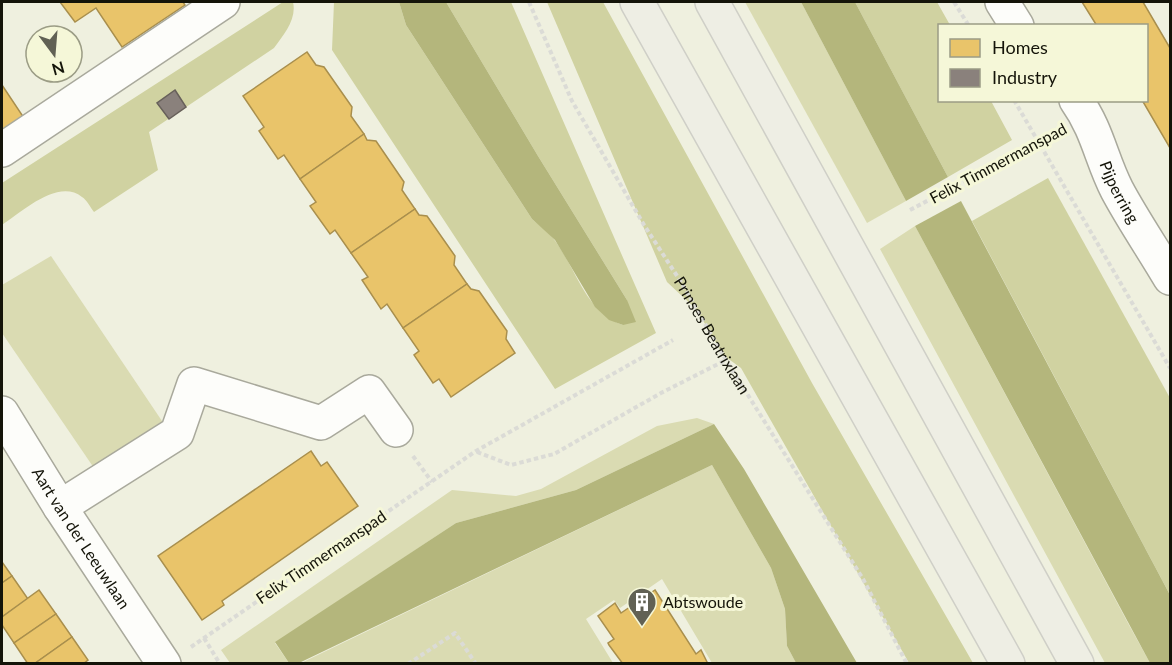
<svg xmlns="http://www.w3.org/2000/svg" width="1172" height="665" font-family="Lato,sans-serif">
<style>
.green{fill:#dadbb2}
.forest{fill:#d0d2a1}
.water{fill:#b4b67c}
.homes{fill:#e9c46a;stroke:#a98f4d;stroke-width:1.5}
.industry{fill:#8a817c;stroke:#67605a;stroke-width:1.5}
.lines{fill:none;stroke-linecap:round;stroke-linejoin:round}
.minor-casing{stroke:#a9a99c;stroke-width:36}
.major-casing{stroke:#cfcfc7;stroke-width:36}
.path{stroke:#dbdbd6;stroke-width:4;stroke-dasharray:4.5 3;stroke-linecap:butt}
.minor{stroke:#fdfdfa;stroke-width:33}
.major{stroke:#eeeee4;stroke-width:33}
.labels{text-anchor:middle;stroke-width:6;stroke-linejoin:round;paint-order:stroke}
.street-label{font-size:16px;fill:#141409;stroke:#f5f7d8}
.poi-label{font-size:16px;fill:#141409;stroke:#f5f7d8;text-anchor:start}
</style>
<rect width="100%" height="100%" fill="#eff0df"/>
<!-- green -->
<g class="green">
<path d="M745 2H801L906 201 867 223Z"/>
<path d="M915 226 1129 625 1150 663H1105L880 249Z"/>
<path d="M51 256 164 424 96 471 2 333V285Z"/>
<path d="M697 418 714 424 576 490 456 523 275 643 289 663H230L221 650 452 490 516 496 541 489 657 426Z"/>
<path d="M712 465 771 568 785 609 787 646 796 663H712L662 579 620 608 614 600 586 619 613 663 299 664Z"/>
</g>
<!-- forest -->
<g class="forest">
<path d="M283 2H293C297 19 284 34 274 48L149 132 158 170 94 212C90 207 87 200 82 197 58 178 22 212 2 225V183Z"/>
<path d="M334 2H399L406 25 532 219C540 226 550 233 556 242 578 273 586 312 623 325L627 300 538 156 446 2H511L656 333 555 389 332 50Z"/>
<path d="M547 2H603L812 383 973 663H909L741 368 723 355 697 310 667 282Z"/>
<path d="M855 2H937L950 25 940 26V100L991 101 1012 140 948 177Z"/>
<path d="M1048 178 1170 398V595L972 221Z"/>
</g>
<!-- water -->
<g class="water">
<path d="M399 2H446L538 156 627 300 636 322 623 325 609 320 595 307 555 240 532 219 406 25Z"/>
<path d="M801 2H855L948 177 906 201Z"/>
<path d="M961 201 1170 595V663H1150L915 226Z"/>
<path d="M714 424 744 469 857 663H796L787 646 785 609 771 568 712 465 299 663H289L275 642 456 523 576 490Z"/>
</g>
<!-- homes -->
<g class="homes">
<path d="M60 2H183L185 5 122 47 96 8 75 22Z"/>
<path d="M1082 2H1143L1170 48V148L1142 100H1146V26H1097Z"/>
<path d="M307 52 316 65 324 67 352 107 351 116 364 134 300 179 284 155 278 159 259 131 264 127 243 96Z"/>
<path d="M2 85 24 118 2 133Z"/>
<path d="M364 134 367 140 376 141 404 182 402 190 415 209 351 253 335 230 330 234 310 206 316 202 300 179Z"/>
<path d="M415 209 419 215 427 216 455 256 454 265 467 284 403 328 387 304 381 309 362 280 368 277 351 253Z"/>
<path d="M467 284 471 289 479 291 507 331 506 339 515 353 451 397 439 379 433 383 414 355 419 351 403 328Z"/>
<path d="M311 451 321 466 327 462 358 506 222 601 224 605 202 620 158 556Z"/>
<path d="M2 562 12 576 2 583Z"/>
<path d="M12 576 28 599 2 617V583Z"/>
<path d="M39 590 56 614 14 643 2 625V617Z"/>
<path d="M655 590 696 654 701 650 708 664H623L609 645 608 643 614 639 598 616 615 603 621 613Z"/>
<path d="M56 614 72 637 34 664H28L14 643Z"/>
<path d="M72 637 88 660 83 664H34Z"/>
</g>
<!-- industry -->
<path class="industry" d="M175 90 186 107 169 119 157 103Z"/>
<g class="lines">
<!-- minor casing -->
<g class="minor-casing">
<g id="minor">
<path d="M1002 2 1017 26"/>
<path id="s2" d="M1076 100C1098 131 1101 159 1117 190 1133 220 1153 249 1170 278"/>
<path d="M2 150 223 2"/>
<path id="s3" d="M2 413 60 507 164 664"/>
<path d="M60 507 177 433 194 384 321 423 369 392 396 430"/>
</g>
</g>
<!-- major casing -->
<g class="major-casing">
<g id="major">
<path d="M637 2 1008 664"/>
<path d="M712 2 1077 664"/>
</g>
</g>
<!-- path -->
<g class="path">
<path id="s1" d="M529 2 572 101 644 225 681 282 726 360 863 579 907 664"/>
<path d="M954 2 969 26"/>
<path d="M1014 100 1170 368"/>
<path d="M910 210 1057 132"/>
<path d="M477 452 511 465 554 454 661 393 726 360"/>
<path d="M413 456 432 482"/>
<path d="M204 638 220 664"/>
<path d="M191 647 476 451 673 340"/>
<path d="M408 664 455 633 476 664"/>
</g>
<!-- minor -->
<use href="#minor" class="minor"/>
<!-- major -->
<use href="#major" class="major"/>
</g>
<!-- icons -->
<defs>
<g id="building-pin" transform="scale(1.5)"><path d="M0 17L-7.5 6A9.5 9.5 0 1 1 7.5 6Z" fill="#616154" stroke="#f5f7d8"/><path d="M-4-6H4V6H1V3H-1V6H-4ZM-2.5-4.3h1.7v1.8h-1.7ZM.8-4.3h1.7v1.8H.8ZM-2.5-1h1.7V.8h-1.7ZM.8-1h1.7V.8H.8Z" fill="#fff"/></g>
</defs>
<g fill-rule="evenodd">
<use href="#building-pin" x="642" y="602"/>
</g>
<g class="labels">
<!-- street labels -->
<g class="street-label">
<text transform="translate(998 163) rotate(-28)" y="6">Felix Timmermanspad</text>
<text dy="6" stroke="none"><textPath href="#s2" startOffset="102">Pijperring</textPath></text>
<text dy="6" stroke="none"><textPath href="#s1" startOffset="381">Prinses Beatrixlaan</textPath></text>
<text dy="6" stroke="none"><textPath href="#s3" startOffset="148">Aart van der Leeuwlaan</textPath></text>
<text transform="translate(321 557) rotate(-34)" y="6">Felix Timmermanspad</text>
</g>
<!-- poi labels -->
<g class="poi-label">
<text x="663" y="608">Abtswoude</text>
</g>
</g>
<!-- border -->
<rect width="1172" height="665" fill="none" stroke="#141409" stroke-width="6"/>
<!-- legend -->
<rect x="938" y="24" width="210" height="78" fill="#f5f7d8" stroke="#9b9c85" stroke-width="1.5"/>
<rect x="950" y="39" width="30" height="18" fill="#e9c46a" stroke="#9b9c85" stroke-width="1.5"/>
<text x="992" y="54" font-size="18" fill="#141409">Homes</text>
<rect x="950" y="69" width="30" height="18" fill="#8a817c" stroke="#9b9c85" stroke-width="1.5"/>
<text x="992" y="84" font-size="18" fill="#141409">Industry</text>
<!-- north arrow -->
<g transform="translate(54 54) rotate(164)"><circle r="28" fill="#f5f7d8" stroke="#9b9c85" stroke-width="1.5"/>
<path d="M0-4.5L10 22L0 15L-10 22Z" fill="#616154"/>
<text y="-9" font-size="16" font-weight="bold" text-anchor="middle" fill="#141409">N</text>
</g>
</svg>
